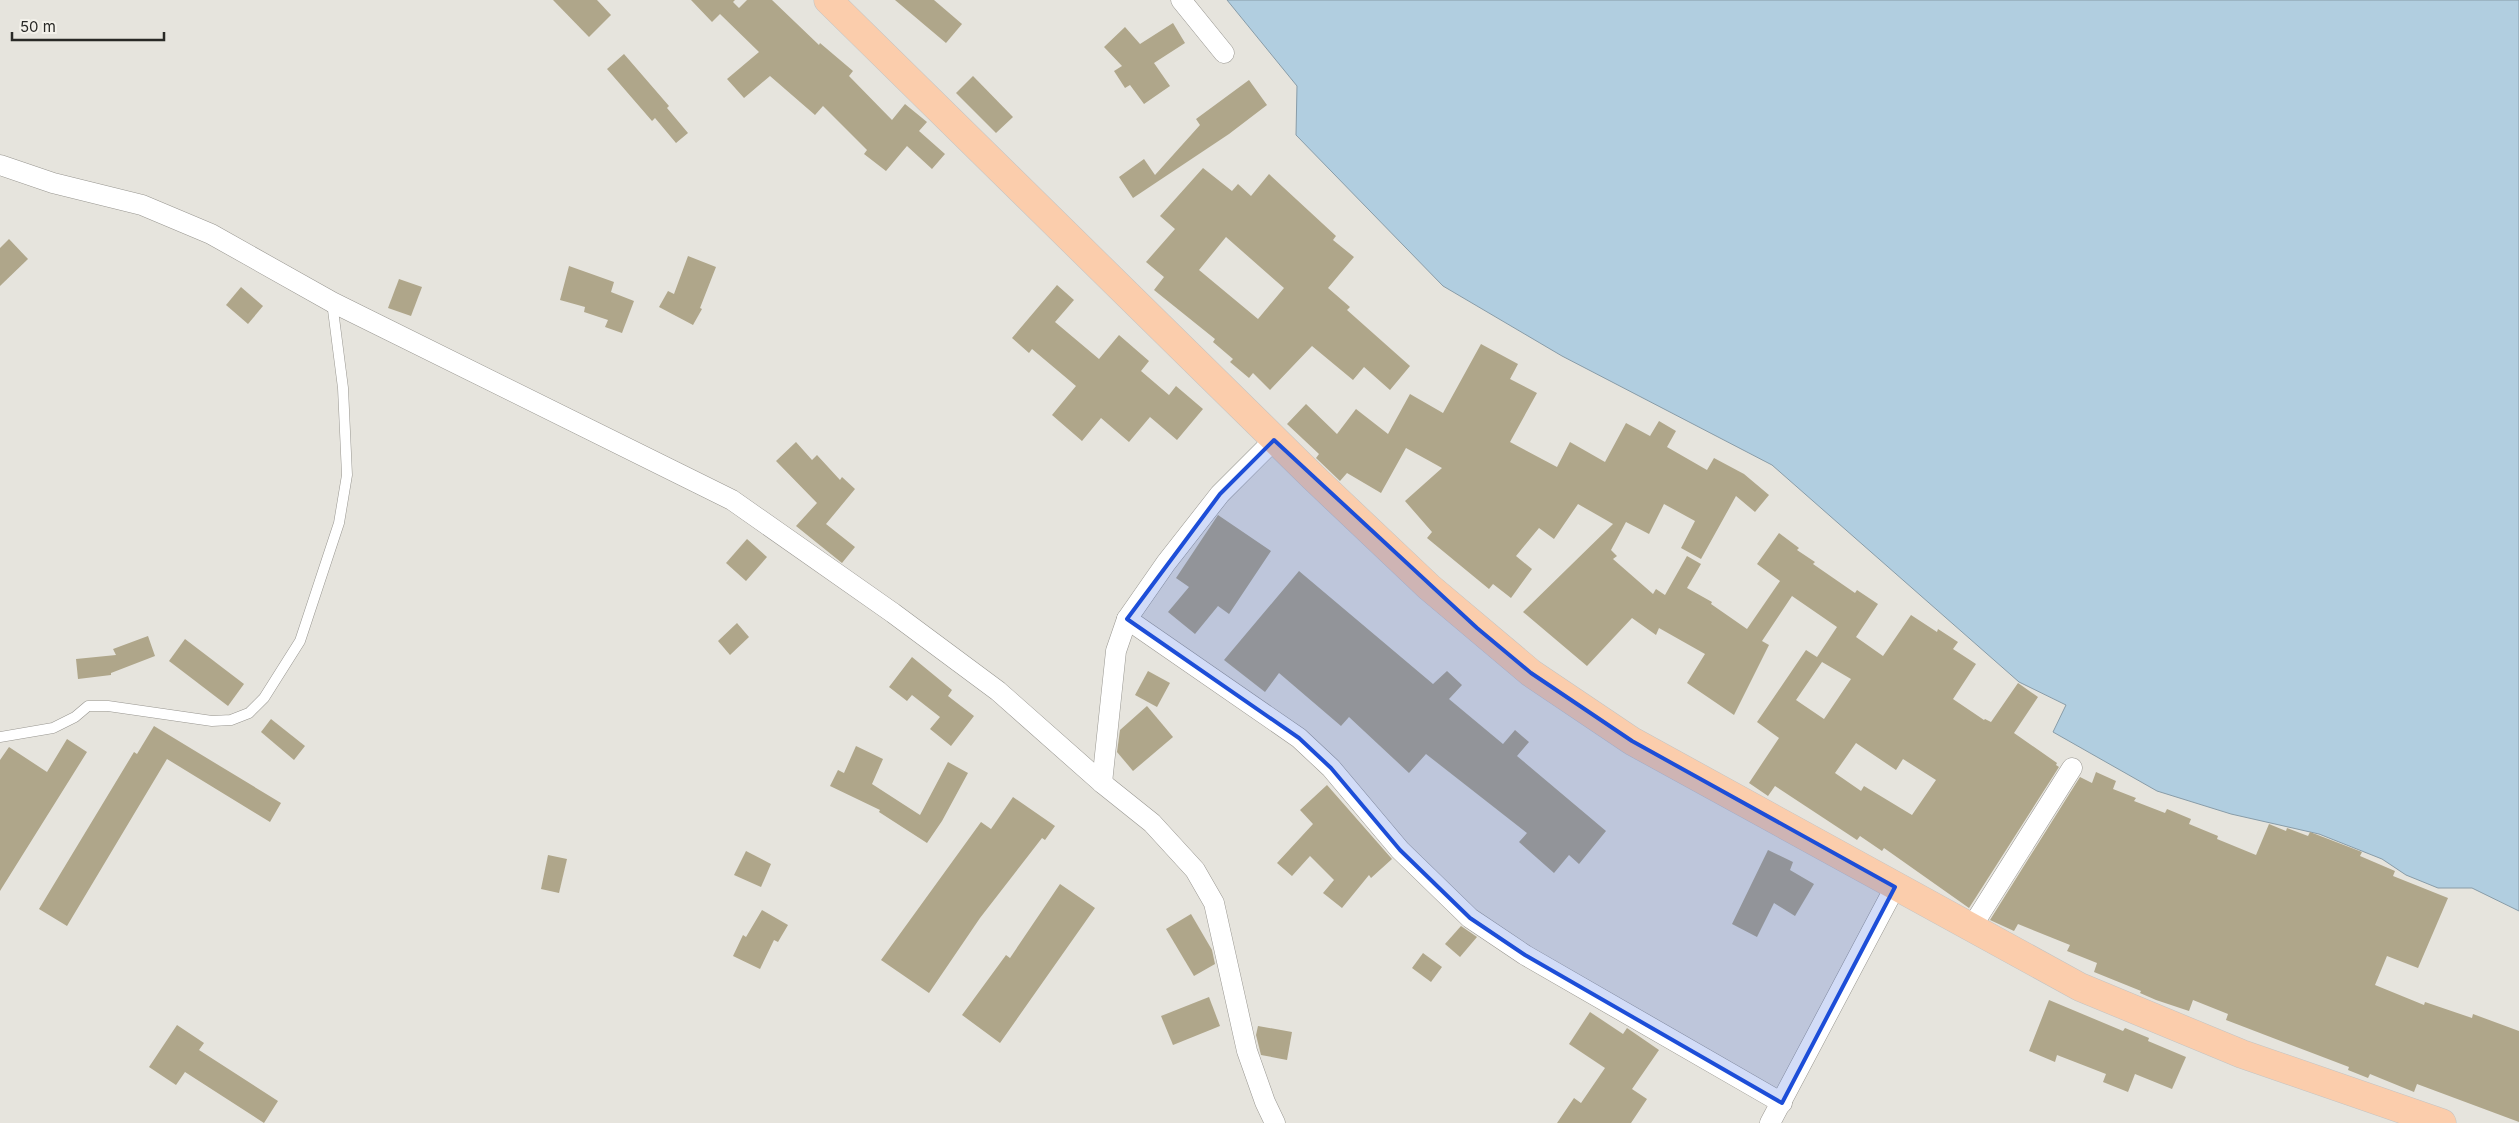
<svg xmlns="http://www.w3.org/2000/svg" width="2519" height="1123" font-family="Inter,sans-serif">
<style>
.water{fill:#b1cee0;stroke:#889ca8}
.building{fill:#afa68a;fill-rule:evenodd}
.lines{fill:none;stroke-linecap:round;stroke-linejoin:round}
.lane-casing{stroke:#989690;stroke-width:11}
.street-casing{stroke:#989690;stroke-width:21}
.highway-casing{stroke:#c3c3c2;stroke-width:29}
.lane{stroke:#fff;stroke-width:10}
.street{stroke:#fff;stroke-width:20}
.highway{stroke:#fbcdac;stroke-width:28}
.marked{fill:#1d4ed8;fill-opacity:0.2;stroke:#1d4ed8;stroke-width:4;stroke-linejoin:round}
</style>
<rect width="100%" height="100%" fill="#e6e4dd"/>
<!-- water -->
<path class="water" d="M1227 0H2519V911L2472 888H2438L2406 875 2382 859 2319 834 2231 814 2157 791 2053 732 2066 705 2019 682 1772 465 1562 356 1443 286 1296 135 1297 86Z"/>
<!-- building -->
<g class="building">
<path d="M553 0H597L611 15 589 37Z"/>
<path d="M691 0H735L733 2 739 8 747 0H772L819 45 820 43 853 71 849 76 892 120 905 104 927 122 919 131 945 154 932 169 907 146 886 171 864 154 867 150 823 106 815 115 770 76 744 98 727 79 759 52 720 14 712 22Z"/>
<path d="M895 0H934L962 24 946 43Z"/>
<path d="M1173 23 1185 43 1154 63 1170 86 1144 104 1130 85 1125 88 1114 71 1122 66 1104 47 1125 27 1140 44Z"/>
<path d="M624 54 669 106 667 108 688 133 676 143 655 118 652 121 607 69Z"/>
<path d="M973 76 1013 117 996 133 956 93Z"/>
<path d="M1249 80 1267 105 1229 134 1133 198 1119 177 1144 159 1155 175 1200 125 1196 119Z"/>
<path d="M1203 168 1232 191 1238 184 1251 196 1269 174 1336 236 1333 240 1354 257 1328 288 1350 307 1347 310 1410 366 1390 390 1364 367 1353 380 1312 346 1270 390 1253 373 1249 378 1230 362 1233 359 1213 342 1215 339 1154 290 1164 277 1146 262 1175 229 1160 216ZM1226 237 1284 288 1258 319 1199 270Z"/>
<path d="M9 239 28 259 0 286V248Z"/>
<path d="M688 256 716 267 700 308 702 309 693 325 659 307 668 291 674 294Z"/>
<path d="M569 266 614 282 611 292 634 301 622 333 605 327 608 320 584 312 585 307 560 300Z"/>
<path d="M399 279 422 287 411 316 388 308Z"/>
<path d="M1057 285 1074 300 1055 322 1099 359 1119 335 1149 361 1141 371 1169 395 1176 386 1203 409 1177 440 1150 417 1129 442 1101 418 1082 441 1052 415 1076 386 1032 349 1029 353 1012 338Z"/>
<path d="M241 287 263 306 248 324 226 305Z"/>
<path d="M1481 344 1518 364 1510 379 1537 393 1510 442 1557 467 1570 442 1605 462 1626 423 1650 436 1659 421 1676 431 1667 447 1707 470 1714 458 1744 474 1769 495 1755 512 1736 496 1701 559 1681 548 1695 521 1664 504 1649 534 1626 522 1611 550 1617 556 1613 559 1653 594 1656 589 1665 595 1687 556 1701 564 1687 588 1712 602 1711 604 1747 629 1780 581 1757 564 1779 533 1799 548 1797 550 1815 562 1813 564 1855 593 1857 590 1878 604 1856 637 1883 656 1911 615 1937 632 1938 629 1958 642 1953 649 1976 664 1953 699 1984 720 1985 719 1991 722 2018 683 2038 697 2014 733 2057 763 2056 765 2059 767 1969 908 1884 848 1882 851 1860 836 1857 840 1775 786 1768 796 1749 783 1779 738 1757 722 1806 650 1817 657 1837 627 1792 596 1762 641 1769 645 1734 715 1687 683 1705 654 1659 628 1656 635 1632 618 1587 666 1523 612 1613 524 1578 504 1554 539 1539 528 1516 556 1532 569 1511 598 1493 584 1489 589 1427 538 1432 532 1405 501 1442 468 1406 448 1381 493 1347 473 1340 481 1316 458 1319 454 1287 424 1306 404 1337 434 1356 409 1388 434 1410 394 1443 413ZM1822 662 1851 679 1824 719 1796 700ZM1856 743 1896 770 1903 759 1936 780 1912 815 1864 786 1861 791 1835 773Z"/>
<path d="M796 442 812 460 817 455 840 480 842 477 855 489 826 524 855 547 842 563 796 526 817 503 776 461Z"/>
<path d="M1218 515 1271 551 1229 614 1218 606 1195 634 1168 612 1189 587 1176 578Z"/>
<path d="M747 539 767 557 746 581 726 563Z"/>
<path d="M1299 571 1433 684 1447 671 1462 685 1449 699 1503 744 1515 730 1529 742 1517 756 1606 831 1579 864 1569 855 1554 873 1519 842 1527 833 1426 754 1409 773 1349 717 1341 726 1279 673 1265 692 1224 660Z"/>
<path d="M737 623 749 637 730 655 718 641Z"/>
<path d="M148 636 155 656 111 673V675L78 679 76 659 116 655 113 649Z"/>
<path d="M185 639 244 684 228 706 169 661Z"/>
<path d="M912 657 952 690 948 696 974 716 951 746 930 729 940 717 912 695 907 701 889 687Z"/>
<path d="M1148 671 1170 683 1157 707 1135 695Z"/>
<path d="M1147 706 1173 737 1133 771 1117 752 1120 730Z"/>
<path d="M271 719 305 746 294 760 261 732Z"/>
<path d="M154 726 281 803 270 822 167 759 67 926 39 909 134 752 137 754Z"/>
<path d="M67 739 87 752 0 891V760L9 747 47 772Z"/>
<path d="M856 746 883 759 872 784 920 815 948 762 968 773 942 821 927 843 879 812 880 810 830 786 838 770 844 773Z"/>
<path d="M2096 772 2116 781 2113 789 2136 798 2134 801 2165 813 2167 809 2191 819 2189 824 2218 836 2217 839 2256 855 2269 824 2286 831 2287 828 2308 836 2310 832 2362 852 2360 856 2395 871 2393 876 2448 898 2418 968 2387 956 2375 985 2424 1005 2425 1002 2472 1018 2473 1014 2519 1031V1122L2417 1084 2414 1092 2370 1074 2368 1078 2348 1070 2349 1067 2226 1020 2228 1014 2193 1000 2189 1011 2156 1000 2140 993 2141 991 2094 972 2097 963 2067 951 2070 945 2018 924 2014 931 1990 920 2080 777 2092 783Z"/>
<path d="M1327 785 1392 859 1371 878 1369 875 1342 908 1323 893 1334 880 1310 856 1292 876 1277 863 1313 824 1300 810Z"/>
<path d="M1013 797 1055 826 1045 840 1042 838 980 918 929 993 881 960 981 822 991 829Z"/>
<path d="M1768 850 1793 862 1790 870 1814 884 1795 916 1774 903 1757 937 1732 924Z"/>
<path d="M746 851 771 864 761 887 734 875Z"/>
<path d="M548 855 567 859 559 893 541 889Z"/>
<path d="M1060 884 1095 908 1000 1043 962 1015 1006 955 1010 958Z"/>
<path d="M762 910 788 925 778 942 774 940 760 969 733 956 743 935 746 937Z"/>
<path d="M1191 914 1212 950 1215 964 1194 976 1166 929Z"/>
<path d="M1461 926 1477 937 1460 957 1445 944Z"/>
<path d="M1423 953 1442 967 1431 982 1412 968Z"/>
<path d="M1209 997 1220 1026 1173 1045 1161 1016Z"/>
<path d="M2049 1000 2123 1031 2125 1028 2149 1038 2148 1041 2186 1057 2172 1089 2135 1074 2128 1092 2103 1082 2106 1074 2057 1055 2055 1062 2029 1051Z"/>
<path d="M1590 1012 1623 1034 1627 1028 1659 1050 1632 1089 1647 1099 1631 1123H1557L1574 1098 1581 1103 1605 1068 1569 1044Z"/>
<path d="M177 1025 204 1043 199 1050 278 1101 264 1123 185 1072 176 1085 149 1067Z"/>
<path d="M1258 1026 1292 1032 1287 1060 1261 1055 1256 1035Z"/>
</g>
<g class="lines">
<!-- lane casing -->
<g class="lane-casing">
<path id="lane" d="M0 737 53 728 75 717 88 706H108L212 721 231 720 249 713 264 698 300 641 339 523 347 475 343 388 332 302"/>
</g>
<!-- street casing -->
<g class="street-casing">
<g id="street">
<path d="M1181 0 1224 53"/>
<path d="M0 165 53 183 142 205 211 234 332 302 732 500 893 613 998 691 1102 783 1152 823 1195 870 1214 903 1247 1051 1265 1102 1275 1123"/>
<path d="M1127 619 1299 738 1331 768 1400 850 1470 918 1525 955 1782 1103"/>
<path d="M1102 783 1116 651 1127 619 1166 563 1220 494 1274 440"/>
<path d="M1971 928 2072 768"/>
<path d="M1770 1123 1895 887"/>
</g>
</g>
<!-- highway casing -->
<g class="highway-casing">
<path id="highway" d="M828 0 1313 477 1429 587 1531 673 1632 741 2080 987 2242 1054 2442 1123"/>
</g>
<!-- lane -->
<use href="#lane" class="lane"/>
<!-- street -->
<use href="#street" class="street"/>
<!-- highway -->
<use href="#highway" class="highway"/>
</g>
<!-- marked area -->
<path class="marked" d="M1274 440 1477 628 1531 673 1632 741 1895 887 1782 1103 1525 955 1470 918 1400 850 1331 768 1299 738 1127 619 1220 494Z"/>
<!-- scale -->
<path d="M12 32v8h152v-8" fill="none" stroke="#292926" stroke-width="2.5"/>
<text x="20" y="32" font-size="15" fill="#292926" stroke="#f3f1ea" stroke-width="4" paint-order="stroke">50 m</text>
</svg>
